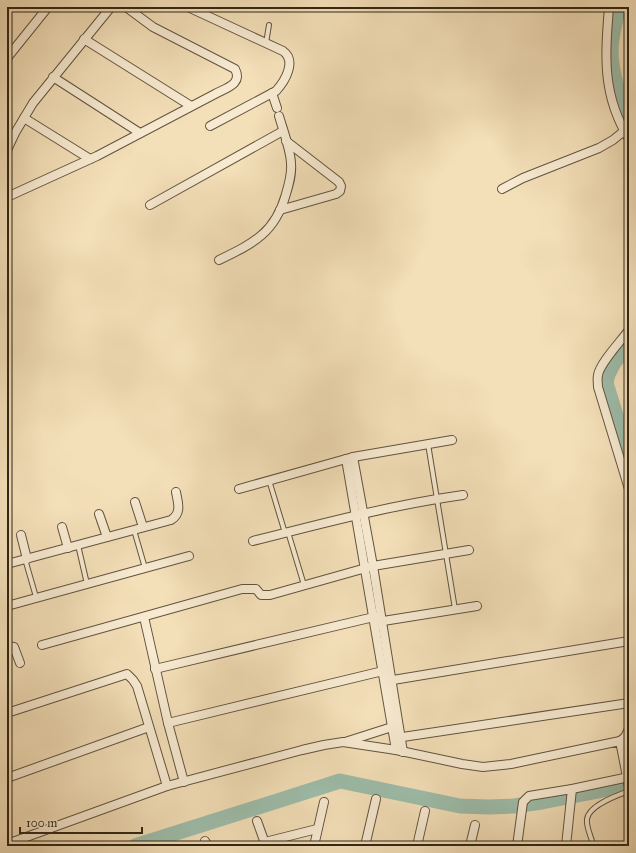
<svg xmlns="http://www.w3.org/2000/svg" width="636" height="853" font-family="'IM FELL Great Primer',serif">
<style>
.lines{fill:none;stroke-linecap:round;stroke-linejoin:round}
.river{stroke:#9dbdaa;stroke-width:15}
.service-casing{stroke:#62543f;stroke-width:6}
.minor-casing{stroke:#62543f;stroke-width:10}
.service{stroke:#f7ead1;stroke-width:4}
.minor{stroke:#f7ead1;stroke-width:8}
</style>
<rect width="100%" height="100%" fill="#f3dfb8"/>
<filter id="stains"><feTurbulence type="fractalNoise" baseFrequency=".005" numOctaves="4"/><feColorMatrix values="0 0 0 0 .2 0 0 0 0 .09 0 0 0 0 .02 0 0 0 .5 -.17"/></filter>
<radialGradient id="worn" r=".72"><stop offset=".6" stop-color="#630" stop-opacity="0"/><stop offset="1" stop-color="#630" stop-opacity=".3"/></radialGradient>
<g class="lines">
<!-- river -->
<g class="river">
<path d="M619 7C616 21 611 36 611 50 611 74 620 98 629 120"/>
<path d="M629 345C619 357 608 367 606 383L629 457"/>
<path d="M135 846 340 781 460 806 489 807 514 806 542 802 629 785"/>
</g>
<!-- service casing -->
<g class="service-casing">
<g id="service">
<path d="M266 43 269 25"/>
<path d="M428 444 455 609"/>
<path d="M269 480 285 533"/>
<path d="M134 530 145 568"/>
<path d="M288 532 304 585"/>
<path d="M78 545 87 584"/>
<path d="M25 559 36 597"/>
<path d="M592 841C590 834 586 826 587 819 589 805 618 795 629 791"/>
</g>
</g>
<!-- minor casing -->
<g class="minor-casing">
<g id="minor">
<path d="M188 7 283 51C297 61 285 81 276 91L210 126"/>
<path d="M609 7C605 57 602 95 629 139"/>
<path d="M84 39 191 106"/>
<path d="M7 58 48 7"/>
<path d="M53 77 140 133"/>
<path d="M272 93 277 108"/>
<path d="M24 118 90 159"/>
<path d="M7 150 15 133 33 103 111 7"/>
<path d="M502 189 523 178 599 148 613 140 624 131"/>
<path d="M7 197 97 156 215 94C226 88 243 84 235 69L153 27 126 7"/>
<path d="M150 205 283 131"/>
<path d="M280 210 336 194 340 191 341 186 339 182 286 141"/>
<path d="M219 260C254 243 275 233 286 194 289 184 292 174 291 164 291 151 283 130 279 116"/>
<path d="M629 330C621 341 600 363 598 375 597 379 598 383 598 387L629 489"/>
<path d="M353 457 373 566 403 752"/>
<path d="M346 459 396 750"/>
<path d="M239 489 353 457 452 440"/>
<path d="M135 502 143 527"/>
<path d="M99 514 107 537"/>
<path d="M62 527 68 548"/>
<path d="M21 535 27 559"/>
<path d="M253 541C323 523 392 505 463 495"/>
<path d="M7 564 171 520C182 513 178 503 176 492"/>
<path d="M7 606 189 556"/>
<path d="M144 617 168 723 184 782"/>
<path d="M377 622 477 606"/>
<path d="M42 645 242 589H256L261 595H270L373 566 469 550"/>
<path d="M7 646 14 647 20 663"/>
<path d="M155 669 378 616"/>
<path d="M387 681 629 641"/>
<path d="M7 713 127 674 133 680 137 686 167 786"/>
<path d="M168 723 387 670"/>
<path d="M396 738 629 703"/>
<path d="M620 741 625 737 629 729"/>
<path d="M345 742 392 727"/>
<path d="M7 778 149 727"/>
<path d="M257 821 266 846"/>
<path d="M205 841 208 846"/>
<path d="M265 842 317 829"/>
<path d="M7 844 167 786 302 750 324 745 343 742 396 750 462 764 483 767 511 764 620 741 629 787"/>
<path d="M314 846 324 802"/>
<path d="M365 846 376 799"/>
<path d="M417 846 425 811"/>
<path d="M470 846 475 825"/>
<path d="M517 846 523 802 529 796 572 789 629 777"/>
<path d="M566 846 572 789"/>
</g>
</g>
<!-- service -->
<use href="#service" class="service"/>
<!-- minor -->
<use href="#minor" class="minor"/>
</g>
<!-- margin -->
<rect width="636" height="853" fill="none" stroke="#f3dfb8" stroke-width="24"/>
<rect x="8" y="8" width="620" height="837" fill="none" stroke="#312617" stroke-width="2"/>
<rect x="12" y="12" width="612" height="829" fill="none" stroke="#312617"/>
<!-- scale -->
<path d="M20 827v6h122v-6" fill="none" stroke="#312617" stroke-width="2"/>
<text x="26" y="827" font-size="12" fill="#312617" stroke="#f7ead1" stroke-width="3" paint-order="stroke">100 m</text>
<rect width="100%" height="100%" filter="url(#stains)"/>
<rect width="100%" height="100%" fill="url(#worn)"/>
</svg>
